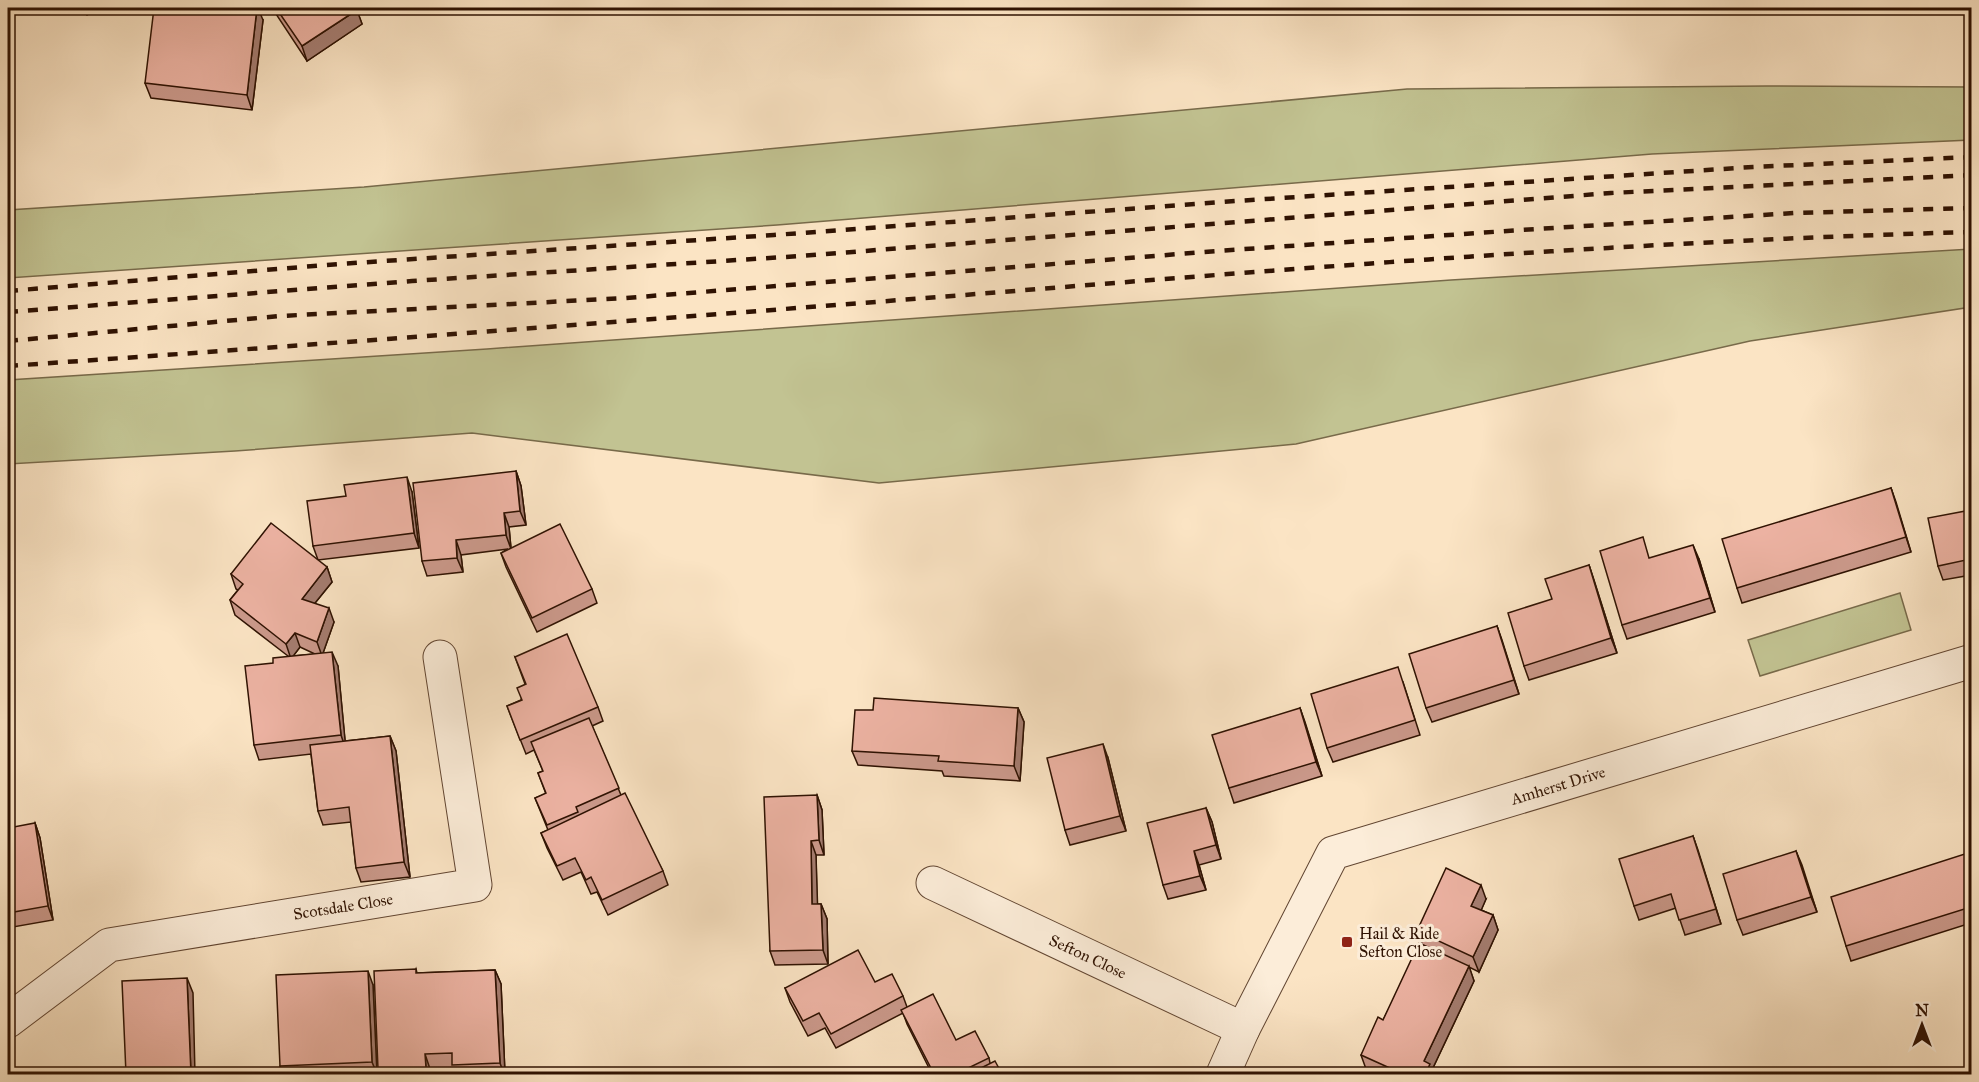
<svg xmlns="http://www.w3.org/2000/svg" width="1979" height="1082" font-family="'IM FELL Great Primer',serif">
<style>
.green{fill:#c2c392;stroke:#786a4a;stroke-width:1.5}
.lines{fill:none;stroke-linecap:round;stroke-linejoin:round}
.minor-casing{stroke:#624632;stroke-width:35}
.minor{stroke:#fcedd9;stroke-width:33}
.rail{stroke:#2f1202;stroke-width:4.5;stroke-dasharray:10 10;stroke-linecap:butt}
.wall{fill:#cb998b;stroke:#2f1202;stroke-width:1.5;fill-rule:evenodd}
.shaded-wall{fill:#a57d71;stroke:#2f1202;stroke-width:1.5}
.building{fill:#ecb2a2;stroke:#2f1202;stroke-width:1.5}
.poi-dot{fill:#8f2418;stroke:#fcedd9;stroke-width:2}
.labels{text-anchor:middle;stroke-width:6;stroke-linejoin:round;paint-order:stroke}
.street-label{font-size:16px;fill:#2f1202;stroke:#fcedd9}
.poi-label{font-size:16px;fill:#2f1202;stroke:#fcedd9;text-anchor:start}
</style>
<rect width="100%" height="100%" fill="#fbe4c4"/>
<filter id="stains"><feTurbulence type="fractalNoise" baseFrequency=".00333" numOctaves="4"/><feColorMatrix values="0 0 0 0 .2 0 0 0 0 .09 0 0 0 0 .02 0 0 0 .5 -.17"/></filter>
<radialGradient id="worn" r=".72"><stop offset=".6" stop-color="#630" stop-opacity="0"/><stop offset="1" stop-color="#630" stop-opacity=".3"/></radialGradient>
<!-- green -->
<g class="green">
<path d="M1767 86 1971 87V140L1652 154 777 225 8 278V210L364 187 1407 89Z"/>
<path d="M1971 249V307L1750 341 1296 444 879 483 472 433 235 451 8 464V380L487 349 1451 280Z"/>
<path d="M1900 593 1911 630 1760 676 1748 640Z"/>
</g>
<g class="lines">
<!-- minor casing -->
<g class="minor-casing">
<g id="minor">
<path d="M933 883 1243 1029"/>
<path d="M8 1021 109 945 475 885 440 657"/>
<path d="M1223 1074 1243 1029 1333 853 1972 661"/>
</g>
</g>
<!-- minor -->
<use href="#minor" class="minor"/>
<!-- rail -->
<g class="rail">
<path d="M8 291 339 264 774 235 1236 201 1753 167 1972 157"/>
<path d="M8 312 412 281 800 256 1611 193 1972 175"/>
<path d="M8 341 280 316 626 298 1217 251 1521 230 1794 213 1972 208"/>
<path d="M8 366C327 344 646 320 964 295 1300 268 1635 241 1972 232"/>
</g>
</g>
<!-- wall -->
<g class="wall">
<path d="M83 8H99L87 15Z"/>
<path d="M273 8H356L362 24 307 61 274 11Z"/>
<path d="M263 20 252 110 151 98 145 83Z"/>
<path d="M516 471 521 486 526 525 509 527 511 548 592 589 597 603 537 632 506 567 501 553 508 549 461 555 463 572 427 576 422 561Z"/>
<path d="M1891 488 1911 552 1742 603 1737 588Z"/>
<path d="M412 492 419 548 318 560 313 546Z"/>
<path d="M1971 510V575L1943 580 1938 566Z"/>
<path d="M1650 558 1699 559 1715 612 1627 639 1622 625Z"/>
<path d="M1589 565 1617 653 1529 680 1524 666 1552 599Z"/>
<path d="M327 567 332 582 315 603 334 622 323 653 338 666 345 741 390 736 396 751 410 877 361 882 356 868 351 822 323 825 318 811 311 754 259 760 254 745 273 663 288 656 235 615 230 600 238 590 236 589 231 574ZM300 647 315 654 293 656Z"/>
<path d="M1497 626 1519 694 1432 722 1426 708Z"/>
<path d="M515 657 598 707 603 721 592 726 621 795 663 871 668 885 608 915 597 892 591 894 581 872 563 880 547 848 541 833 548 830 535 798 546 794 538 773 543 771 534 750 526 754 507 706 521 700 525 684Z"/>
<path d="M1403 682 1420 735 1333 762 1327 748Z"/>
<path d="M1018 708 1024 722 1020 781 944 776 942 771 858 765 852 751 873 710Z"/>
<path d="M1300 708 1322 776 1234 803 1229 788Z"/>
<path d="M1108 758 1126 831 1070 845 1065 830Z"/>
<path d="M817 795 822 810 824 855H816L817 904H821L827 919 828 964 775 965 770 951Z"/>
<path d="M1206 808 1212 822 1221 859 1199 865 1206 890 1168 899 1163 885Z"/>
<path d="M35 823 40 838 53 920 13 927 8 913Z"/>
<path d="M1693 836 1721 924 1685 935 1676 908 1639 920 1634 906Z"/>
<path d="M1796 851 1817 912 1743 935 1737 920Z"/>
<path d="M1971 852V923L1851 961 1846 946Z"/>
<path d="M1486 899 1481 910 1493 915 1498 930 1479 972 1469 967 1474 981 1432 1070 1434 1074H1377L1366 1069 1361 1055 1383 1020 1422 944 1417 931Z"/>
<path d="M416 969 417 973 495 970 501 984 505 1074H456L453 1068 430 1069 431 1074H380L378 1069Z"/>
<path d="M875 982 903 996 907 1007 956 1040 989 1058 990 1063 1002 1074H932L907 1024 903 1013 836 1048 825 1028 808 1036 790 1002 785 988Z"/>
<path d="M373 985 377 1074H283L280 1066Z"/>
</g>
<!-- shaded-wall -->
<g class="shaded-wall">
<path d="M257 8H258L263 20 252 110 247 95Z"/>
<path d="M357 10 362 24 307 61 302 46Z"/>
<path d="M516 471 521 486 526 525 520 511Z"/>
<path d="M407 477 412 492 419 548 414 533Z"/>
<path d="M1891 488 1896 502 1911 552 1906 537Z"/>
<path d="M504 513 509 527 511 549 506 535Z"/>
<path d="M456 540 461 555 463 572 457 558Z"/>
<path d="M1693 545 1699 559 1715 612 1710 598Z"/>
<path d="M1589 565 1594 580 1617 653 1611 638Z"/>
<path d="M327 567 332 582 307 613 302 599Z"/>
<path d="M329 608 334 622 322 656 317 642Z"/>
<path d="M1497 626 1502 640 1519 694 1514 680Z"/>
<path d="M295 633 300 647 291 659 286 644Z"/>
<path d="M332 652 338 666 346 750 341 735Z"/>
<path d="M1018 708 1024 722 1020 781 1014 766Z"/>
<path d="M1300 708 1305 722 1322 776 1316 762Z"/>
<path d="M390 736 396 751 410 877 404 862Z"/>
<path d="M1103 744 1108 758 1126 831 1120 816Z"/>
<path d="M817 795 822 810 824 855 819 840Z"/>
<path d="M1206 808 1212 822 1221 859 1216 845Z"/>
<path d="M35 823 40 838 53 920 48 906Z"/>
<path d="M1693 836 1698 850 1721 924 1716 909Z"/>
<path d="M811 841 816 855 818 919 812 904Z"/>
<path d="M1194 851 1199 865 1206 890 1200 876Z"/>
<path d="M1796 851 1802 865 1817 912 1811 897Z"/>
<path d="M1481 885 1486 899 1477 920 1471 906Z"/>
<path d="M821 904 827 919 828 964 823 950Z"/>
<path d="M1493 915 1498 930 1479 972 1473 957Z"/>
<path d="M1469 966 1474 981 1432 1070 1434 1074H1425L1424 1061Z"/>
<path d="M495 970 501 984 505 1074H504L500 1063Z"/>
<path d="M368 971 373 985 377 1074 372 1062Z"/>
<path d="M187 978 193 993 195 1074H191Z"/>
<path d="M425 1054 430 1069 431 1074H429L426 1068Z"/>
</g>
<!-- building -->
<g class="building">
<path d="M154 8H257L247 95 145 83Z"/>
<path d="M276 8H356L357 10 302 46Z"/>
<path d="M516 471 520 511 504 513 506 535 456 540 457 558 422 561 413 483Z"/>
<path d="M407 477 414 533 313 546 307 501 346 496 344 485Z"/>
<path d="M1891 488 1906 537 1737 588 1722 539Z"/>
<path d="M1971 510V559L1938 566 1928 518Z"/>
<path d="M271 523 327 567 302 599 329 608 317 642 295 633 286 644 230 600 243 584 231 574Z"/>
<path d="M560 524 592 589 532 618 501 553Z"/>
<path d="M1643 537 1649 558 1693 545 1710 598 1622 625 1600 551Z"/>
<path d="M1589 565 1611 638 1524 666 1508 613 1552 599 1545 579Z"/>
<path d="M1497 626 1514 680 1426 708 1409 654Z"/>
<path d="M567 634 598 707 520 740 507 706 522 700 517 688 526 684 515 657Z"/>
<path d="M332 652 341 735 254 745 245 666 273 663V658Z"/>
<path d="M1398 667 1415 720 1327 748 1311 694Z"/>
<path d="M874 698 1018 708 1014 766 938 761 939 756 852 751 855 710H873Z"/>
<path d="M1300 708 1316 762 1229 788 1212 735Z"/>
<path d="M589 718 619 788 576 807 578 812 547 825 535 798 546 793 538 773 543 771 531 742Z"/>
<path d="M390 736 404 862 356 868 349 807 318 811 310 745Z"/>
<path d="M1103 744 1120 816 1065 830 1047 758Z"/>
<path d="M625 793 663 871 602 900 591 877 586 880 575 858 557 866 541 833Z"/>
<path d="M817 795 819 840 811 841 812 904H821L823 950 770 951 764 797Z"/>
<path d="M1206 808 1216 845 1194 851 1200 876 1163 885 1147 823Z"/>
<path d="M35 823 48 906 8 913V828Z"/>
<path d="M1693 836 1716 909 1679 920 1671 894 1634 906 1619 859Z"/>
<path d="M1796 851 1811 897 1737 920 1723 874Z"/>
<path d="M1971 852V907L1846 946 1831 897Z"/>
<path d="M1446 868 1481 885 1471 906 1493 915 1473 957 1417 931Z"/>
<path d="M1419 943 1469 966 1424 1061 1430 1064 1425 1074H1403L1361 1055 1378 1017 1383 1020Z"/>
<path d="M858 950 875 982 892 974 903 996 831 1034 819 1013 803 1021 785 988Z"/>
<path d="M416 969V973L495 970 500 1063 452 1065V1053L425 1054 426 1068 378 1069 374 971Z"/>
<path d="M368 971 372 1062 280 1066 276 975Z"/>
<path d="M187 978 191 1074H126L122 981Z"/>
<path d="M933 994 956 1040 975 1031 989 1058 956 1074H934L901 1010Z"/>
<path d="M995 1061 1002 1074H969Z"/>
</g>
<!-- markers -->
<rect class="poi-dot" x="1341" y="936" width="12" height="12" rx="3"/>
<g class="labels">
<!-- street labels -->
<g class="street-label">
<text transform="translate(1558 785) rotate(-17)" y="6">Amherst Drive</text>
<text transform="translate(343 906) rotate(-9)" y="6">Scotsdale Close</text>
<text transform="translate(1088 956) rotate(25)" y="6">Sefton Close</text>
</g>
<!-- poi labels -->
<g class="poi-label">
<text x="1359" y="939">Hail &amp; Ride<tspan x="1359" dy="18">Sefton Close</tspan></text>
</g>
</g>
<!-- margin -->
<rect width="1979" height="1082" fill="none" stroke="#fbe4c4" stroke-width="30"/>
<rect x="9" y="9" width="1961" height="1064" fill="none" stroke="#2f1202" stroke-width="3"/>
<rect x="15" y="15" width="1949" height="1052" fill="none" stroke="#2f1202" stroke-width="1.5"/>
<!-- north arrow -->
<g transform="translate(1922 1025)" stroke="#fcedd9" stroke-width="4.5" paint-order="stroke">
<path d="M0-4.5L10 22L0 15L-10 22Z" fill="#2f1202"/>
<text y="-9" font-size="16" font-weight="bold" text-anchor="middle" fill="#2f1202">N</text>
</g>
<rect width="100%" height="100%" filter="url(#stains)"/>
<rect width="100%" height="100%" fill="url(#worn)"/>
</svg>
